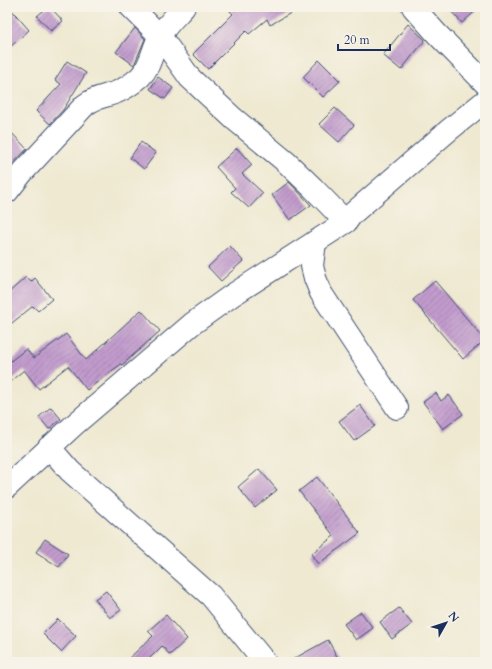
<svg xmlns="http://www.w3.org/2000/svg" width="492" height="669" font-family="Cardo,serif">
<style>
.building{fill:url(#building-hatch)}
.lines{fill:none;stroke-linecap:round;stroke-linejoin:round}
.minor-casing{stroke:#3b4b6f;stroke-width:24}
.minor{stroke:#fff;stroke-width:22}
</style>
<defs>
<pattern id="building-hatch" width="6" height="6" patternUnits="userSpaceOnUse"><rect width="6" height="6" fill="#c19bcc"/><path d="M-1 1l2-2M0 6l6-6M5 7l2-2" fill="none" stroke="#9c7fa9"/></pattern>
</defs>
<rect width="100%" height="100%" fill="#f7f3e8"/>
<filter id="ink" filterUnits="userSpaceOnUse"><feTurbulence type="fractalNoise" baseFrequency=".025" numOctaves="2"/><feDisplacementMap in="SourceGraphic" scale="8" xChannelSelector="R" yChannelSelector="G"/><feConvolveMatrix kernelMatrix="1 2 1 2 8 2 1 2 1" color-interpolation-filters="sRGB"/></filter>
<filter id="wash" filterUnits="userSpaceOnUse"><feTurbulence type="fractalNoise" baseFrequency=".012" numOctaves="4" result="noise"/><feDisplacementMap in="SourceGraphic" scale="16" xChannelSelector="R" yChannelSelector="G"/><feGaussianBlur stdDeviation="0.9" result="paint"/><feColorMatrix in="noise" values="0 0 0 0 0 0 0 0 0 0 0 0 0 0 0 0 0 1.4 0 .05"/><feComposite in="paint" operator="in"/></filter>
<g filter="url(#wash)">
<rect width="100%" height="100%" fill="#efe9d1"/>
<g id="blocks">
<!-- building -->
<g class="building">
<path d="M7 7H9L29 30 7 50Z"/>
<path d="M48 7H50L63 21 51 31 37 16Z"/>
<path d="M226 7H301L270 25 267 19 249 34 246 31 208 69 193 54 233 14Z"/>
<path d="M447 7H480L462 23Z"/>
<path d="M408 24 425 40 401 70 383 55Z"/>
<path d="M135 28 145 39 134 65 116 52Z"/>
<path d="M319 60 340 81 323 97 303 77Z"/>
<path d="M67 61 86 73 63 110 50 124 36 111 61 84 55 80Z"/>
<path d="M158 77 173 88 165 99 150 89Z"/>
<path d="M335 108 354 125 339 142 319 124Z"/>
<path d="M7 128 27 149 7 170Z"/>
<path d="M141 142 156 153 144 169 130 158Z"/>
<path d="M237 148 252 165 242 174 263 193 249 208 231 192 235 188 216 167Z"/>
<path d="M289 182 311 205 290 220 272 195Z"/>
<path d="M230 246 243 261 221 281 208 267Z"/>
<path d="M26 277 31 282 35 278 52 299 38 311 33 306 7 327V294Z"/>
<path d="M435 281 485 340 463 359 413 300Z"/>
<path d="M141 310 160 331 122 365 121 364 87 390 68 366 39 389 24 370 7 384V364L26 349 34 358 66 334 86 360Z"/>
<path d="M436 393 441 401 449 395 463 414 443 429 423 402Z"/>
<path d="M360 405 375 426 354 441 339 421Z"/>
<path d="M51 407 61 419 49 429 39 417Z"/>
<path d="M259 469 277 490 255 508 238 487Z"/>
<path d="M317 477 360 533 318 564 311 554 334 536 299 491Z"/>
<path d="M45 539 68 554 59 567 36 552Z"/>
<path d="M106 591 121 610 110 618 95 599Z"/>
<path d="M399 608 412 624 392 639 380 622Z"/>
<path d="M361 612 373 628 356 640 344 624Z"/>
<path d="M166 615 187 639 170 655 162 646 146 662H125L153 636 148 631Z"/>
<path d="M58 619 76 636 61 652 43 634Z"/>
<path d="M328 640 340 662H288Z"/>
</g>
</g>
</g>
<g filter="url(#ink)">
<use href="#blocks" fill-opacity="0" stroke="#3b4b6f" stroke-width="1"/>
<g class="lines">
<!-- minor casing -->
<g class="minor-casing">
<g id="minor">
<path d="M131 7 160 36 190 78 233 118 286 162 313 188 346 222"/>
<path d="M413 7 437 34 485 83"/>
<path d="M7 192 22 173 85 105C96 96 105 97 117 92 125 89 133 83 140 77 152 65 152 49 160 36 166 25 176 16 184 7"/>
<path d="M315 242 312 266 315 278 321 293 397 408"/>
<path d="M49 447 70 471 211 596 265 662"/>
<path d="M7 487 74 425 192 324 231 296 346 222 352 214 449 130 485 101"/>
</g>
</g>
<!-- minor -->
<use href="#minor" class="minor"/>
</g>
</g>
<!-- margin -->
<rect width="492" height="669" fill="none" stroke="#f7f3e8" stroke-width="24"/>
<!-- north arrow -->
<g transform="translate(446 623) rotate(51)" stroke="#f7f3e8" stroke-width="3" paint-order="stroke">
<path d="M0-3L7 15L0 10L-7 15Z" fill="#1b2f5e"/>
<text y="-6" font-size="11" font-weight="bold" text-anchor="middle" fill="#1b2f5e">N</text>
</g>
<!-- scale -->
<path d="M338 44v6h52v-6" fill="none" stroke="#1b2f5e" stroke-width="2"/>
<text x="344" y="44" font-size="12" fill="#1b2f5e" stroke="#f7f3e8" stroke-width="3" paint-order="stroke">20 m</text>
</svg>
